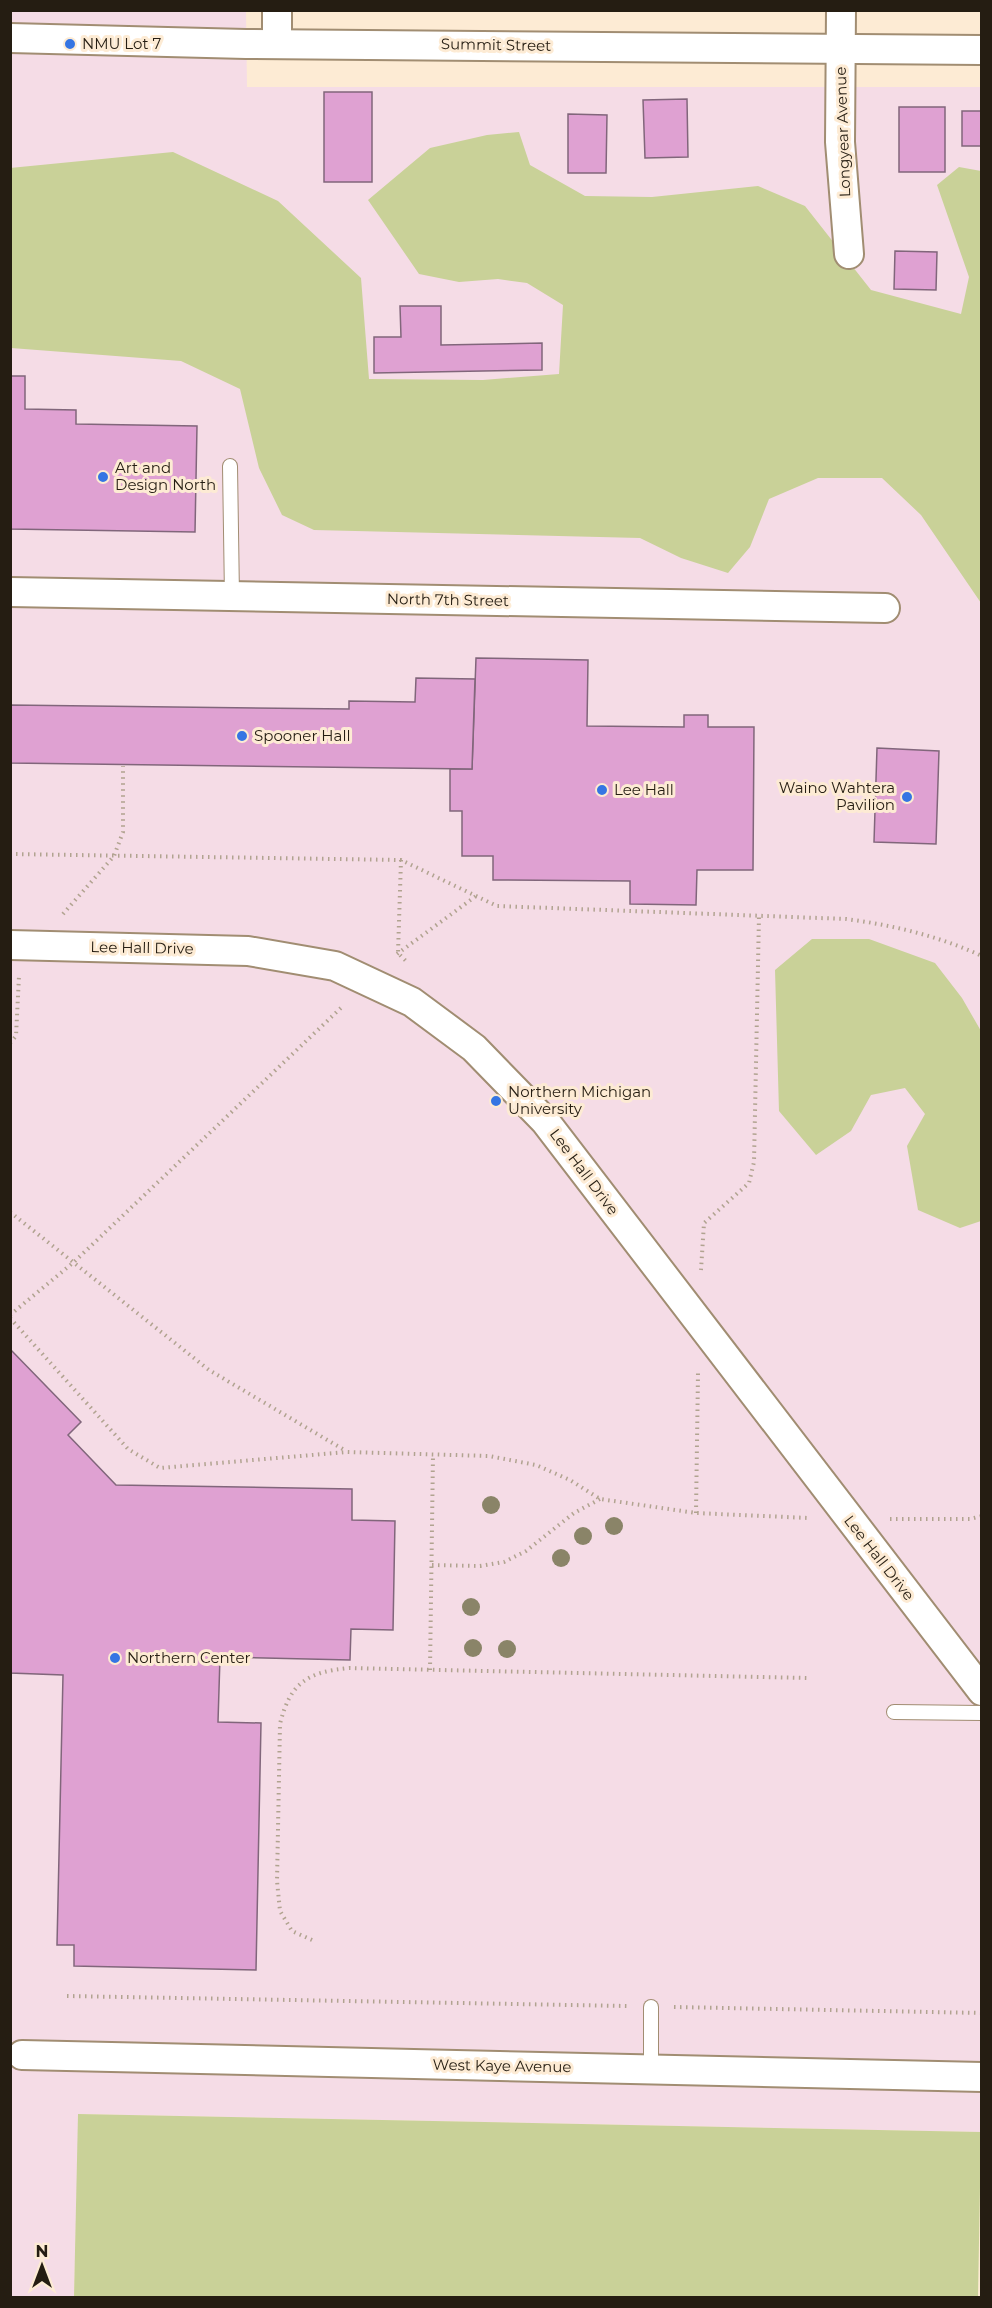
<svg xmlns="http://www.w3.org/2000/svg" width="992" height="2308" font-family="Montserrat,sans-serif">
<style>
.education{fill:#f5dce6}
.green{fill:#c9d198}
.building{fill:#dfa1d2;stroke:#81667b;stroke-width:1.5}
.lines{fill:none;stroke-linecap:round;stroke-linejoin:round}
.lane-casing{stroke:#a18d72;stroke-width:16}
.street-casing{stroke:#a18d72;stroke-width:32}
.path{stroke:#b1a390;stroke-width:4;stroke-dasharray:1.5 4.5;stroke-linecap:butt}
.lane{stroke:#fff;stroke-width:14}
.street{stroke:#fff;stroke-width:28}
.tree{fill:#8a8468}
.poi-dot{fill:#3575e3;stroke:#fdebd4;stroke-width:2}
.labels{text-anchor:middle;stroke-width:6;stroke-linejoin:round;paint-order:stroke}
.poi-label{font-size:15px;fill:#251d12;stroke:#fdebd4;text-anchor:start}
.street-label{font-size:15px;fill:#251d12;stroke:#fdebd4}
</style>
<rect width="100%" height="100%" fill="#fdebd4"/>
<!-- education -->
<path class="education" d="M11 11H246L247 87H981V2132L79 2114 74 2297 11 2298Z"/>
<!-- green -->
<g class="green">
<path d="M519 132 530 165 585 196 652 197 758 186 805 206 871 290 961 314 969 277 937 185 959 167 981 171V603L921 515 882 478H818L769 499 750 547 728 573 681 558 640 538 314 530 282 515 259 468 240 389 181 361 11 348 10 168 173 152 278 201 361 278 369 379 483 380 559 374 563 305 527 283 498 279 459 282 419 274 368 200 430 148 487 135Z"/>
<path d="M812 939H869L935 963 962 998 981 1031V1221L960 1228 918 1210 907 1146 925 1114 905 1088 871 1095 851 1131 816 1155 779 1111 775 970Z"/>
<path d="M78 2114 981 2132 978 2297H74Z"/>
</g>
<!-- building -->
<g class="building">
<rect x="324" y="92" width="48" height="90"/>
<path d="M687 99 688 157 645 158 643 100Z"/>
<rect x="899" y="107" width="46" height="65"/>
<rect x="962" y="111" width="20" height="35"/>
<path d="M568 114 607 115 606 173H568Z"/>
<path d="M895 251 937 252 936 290 894 289Z"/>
<path d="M400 306H441V345L542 343V370L374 373V337H401Z"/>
<path d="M10 376H25V409L76 410V424L197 426 195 532 10 529Z"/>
<path d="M476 658 588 660 587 726 684 727V715H708V727H754L753 870H697L696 905 630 904V881L493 880V856H462V811H450V769H472Z"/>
<path d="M416 678 475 679 472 769 10 763V705L349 709V701L415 702Z"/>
<path d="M877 748 939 751 936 844 874 842Z"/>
<path d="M10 1349 81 1422 68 1435 116 1485 352 1489V1520L395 1521 393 1630 351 1629 350 1660 220 1657 218 1722 261 1723 256 1970 74 1966V1945H57L63 1675 10 1673Z"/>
</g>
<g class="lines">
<!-- lane casing -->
<g class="lane-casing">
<g id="lane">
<path d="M230 466 232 596"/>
<path d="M894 1712 982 1713"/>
<path d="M651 2070V2007"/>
</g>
</g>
<!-- street casing -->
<g class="street-casing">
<g id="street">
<path d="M841 10 840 142 849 254"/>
<path d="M10 38 246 44 982 50"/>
<path d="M277 43V10"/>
<path d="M10 592 885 608"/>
<path d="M10 945 248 951 335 966 412 1002 474 1048 545 1121 982 1691"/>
<path d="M22 2055 982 2077"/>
</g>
</g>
<!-- path -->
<g class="path">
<path d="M10 854 401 860 497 906 846 919C893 925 938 936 982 956"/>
<path d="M401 860 398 953 408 963"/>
<path d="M63 914 114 856 123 832V766"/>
<path d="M397 954 476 896"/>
<path d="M10 1043 16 1036 19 976"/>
<path d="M10 1212 209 1370 346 1451"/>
<path d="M701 1270 704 1223 749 1183 754 1162 759 915"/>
<path d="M10 1315 74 1262 344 1005"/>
<path d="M10 1318 128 1449 160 1468 347 1452 489 1456 536 1465 570 1480 600 1499 696 1513 808 1518"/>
<path d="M696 1513 698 1373"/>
<path d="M890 1519H970L982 1516"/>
<path d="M432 1565 480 1566 504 1562 526 1551 574 1513 600 1499"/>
<path d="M430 1670 433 1455"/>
<path d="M312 1940 292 1931 280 1911 277 1881 280 1724C290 1683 307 1672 349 1668L807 1678"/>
<path d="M67 1996 627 2006"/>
<path d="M674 2007 982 2013"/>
</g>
<!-- lane -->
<use href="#lane" class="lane"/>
<!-- street -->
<use href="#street" class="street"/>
</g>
<!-- trees -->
<g class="tree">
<circle cx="491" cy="1505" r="9"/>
<circle cx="614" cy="1526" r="9"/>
<circle cx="583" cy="1536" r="9"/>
<circle cx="561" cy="1558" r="9"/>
<circle cx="471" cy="1607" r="9"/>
<circle cx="473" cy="1648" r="9"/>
<circle cx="507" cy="1649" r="9"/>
</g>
<!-- markers -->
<g class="poi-dot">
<circle cx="70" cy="44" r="6"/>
<circle cx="103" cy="477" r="6"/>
<circle cx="242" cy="736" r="6"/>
<circle cx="602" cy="790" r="6"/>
<circle cx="907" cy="797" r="6"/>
<circle cx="496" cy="1101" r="6"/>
<circle cx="115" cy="1658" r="6"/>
</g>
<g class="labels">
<!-- poi labels -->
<g class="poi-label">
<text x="82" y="49">NMU Lot 7</text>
<text x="115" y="473">Art and<tspan x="115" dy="17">Design North</tspan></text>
<text x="254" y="741">Spooner Hall</text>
<text x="895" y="793" text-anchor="end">Waino Wahtera<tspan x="895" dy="17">Pavilion</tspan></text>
<text x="614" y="795">Lee Hall</text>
<text x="508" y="1097">Northern Michigan<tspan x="508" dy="17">University</tspan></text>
<text x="127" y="1663">Northern Center</text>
</g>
<!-- street labels -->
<g class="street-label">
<text transform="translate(496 45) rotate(1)" y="5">Summit Street</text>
<text transform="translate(843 132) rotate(-92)" y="5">Longyear Avenue</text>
<text transform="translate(448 600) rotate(1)" y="5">North 7th Street</text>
<text transform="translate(142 948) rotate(1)" y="5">Lee Hall Drive</text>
<text transform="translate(584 1172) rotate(53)" y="5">Lee Hall Drive</text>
<text transform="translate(879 1558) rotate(52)" y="5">Lee Hall Drive</text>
<text transform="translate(502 2066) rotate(1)" y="5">West Kaye Avenue</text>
</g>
</g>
<!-- border -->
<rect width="992" height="2308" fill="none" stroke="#251d12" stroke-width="24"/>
<!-- north arrow -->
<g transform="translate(42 2266)" stroke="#fdebd4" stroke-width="4.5" paint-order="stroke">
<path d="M0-4.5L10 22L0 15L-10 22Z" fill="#251d12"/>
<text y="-9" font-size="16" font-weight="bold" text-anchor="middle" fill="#251d12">N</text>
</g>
</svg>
